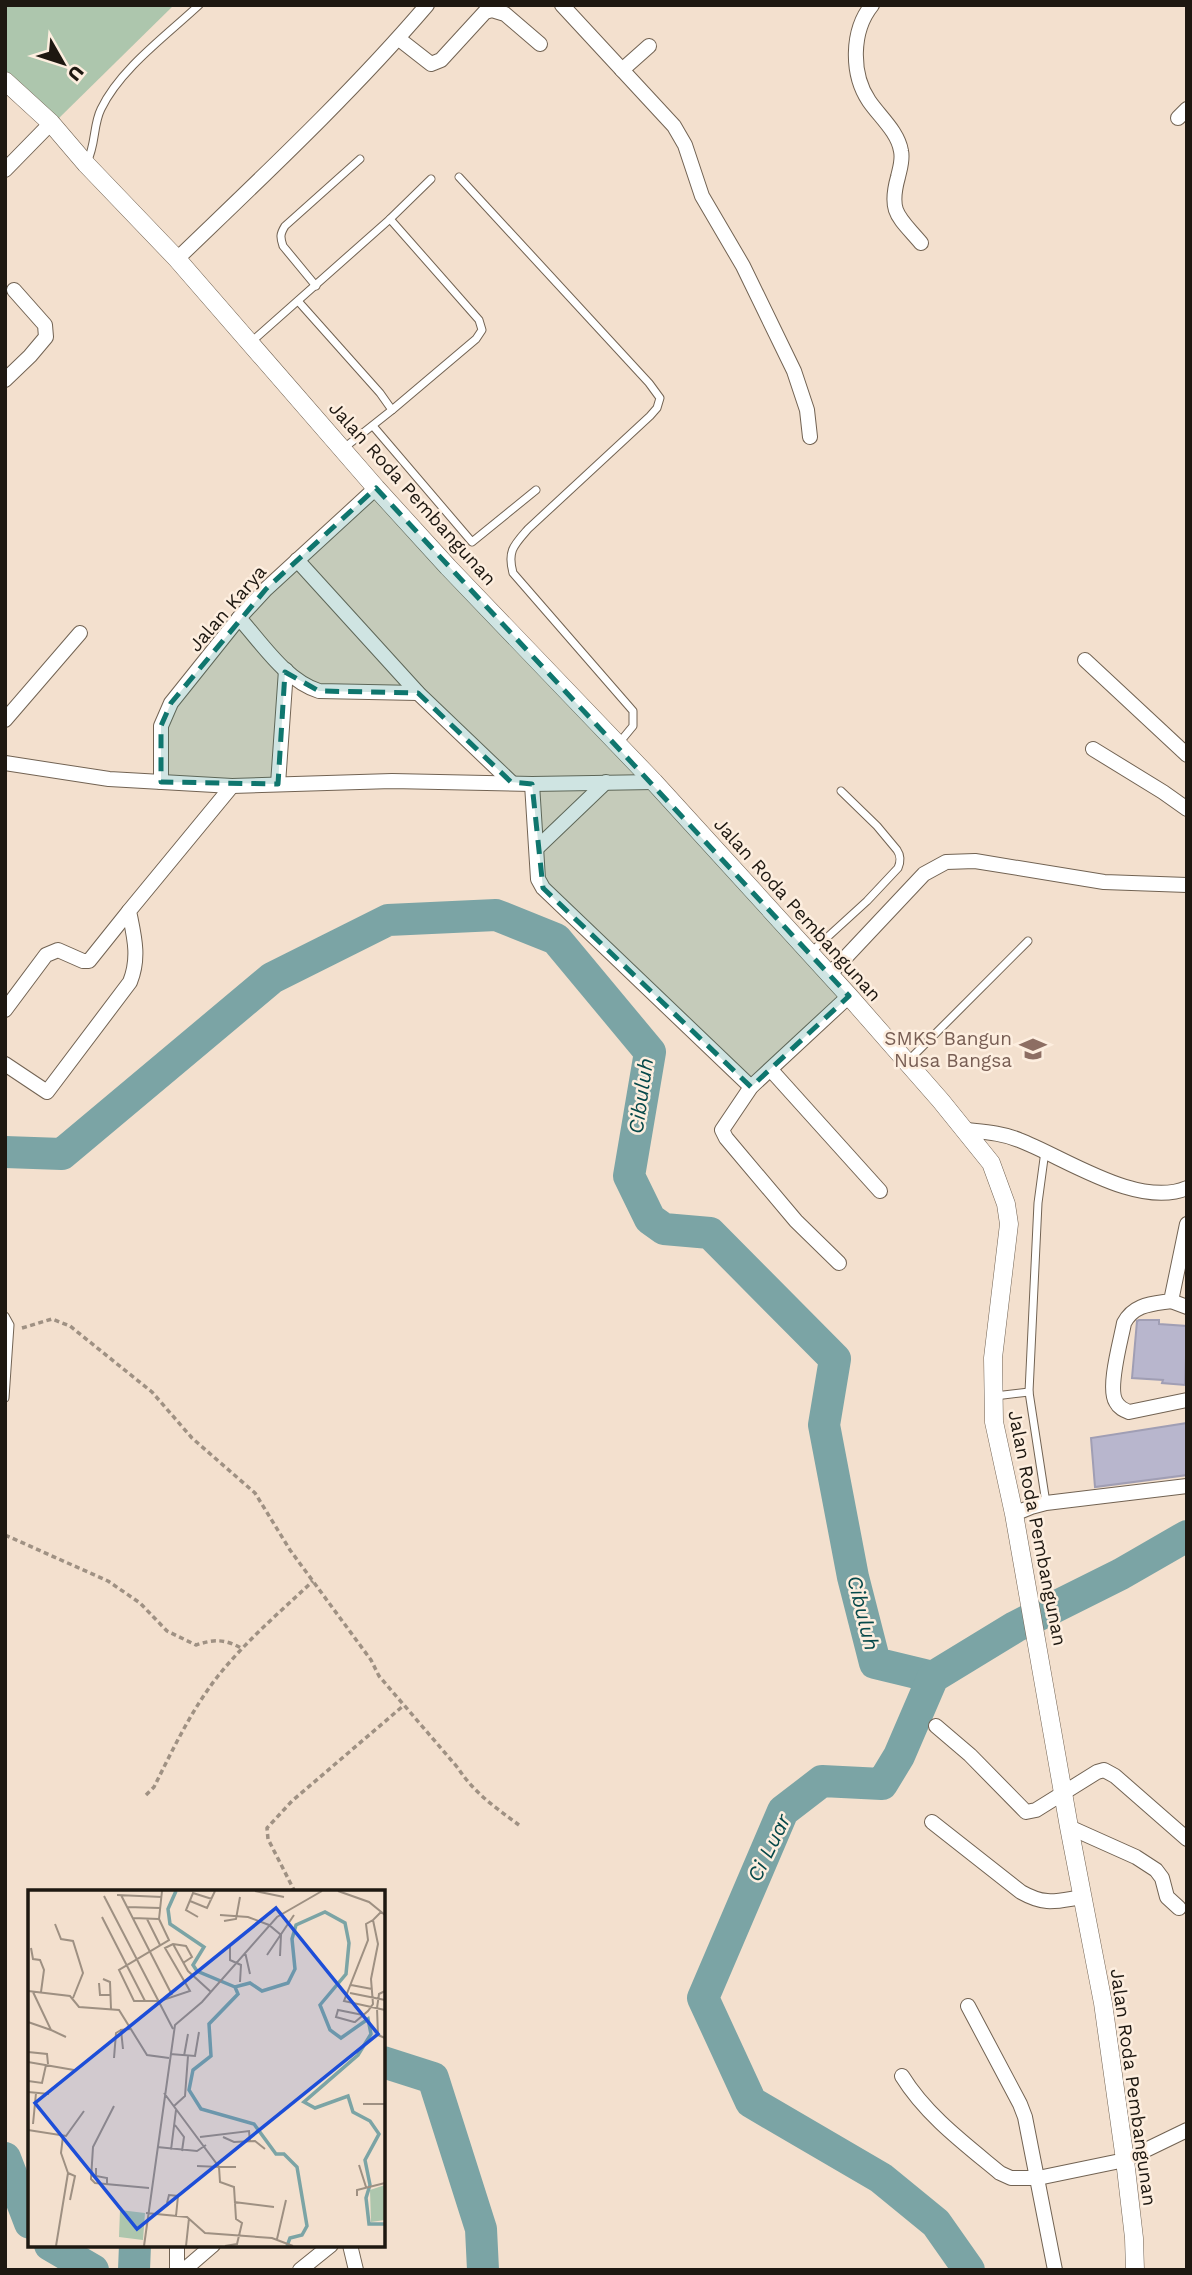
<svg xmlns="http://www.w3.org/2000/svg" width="1192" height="2275" font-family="'Work Sans',sans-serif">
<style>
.green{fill:#adc6ad}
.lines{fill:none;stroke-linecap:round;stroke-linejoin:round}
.river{stroke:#7ba4a5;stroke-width:32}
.building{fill:#b8b6cd;stroke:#a09eb4;stroke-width:2}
.service-casing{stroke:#726353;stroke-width:9}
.minor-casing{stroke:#726353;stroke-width:16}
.tertiary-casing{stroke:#726353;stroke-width:19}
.path{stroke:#9f9183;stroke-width:3.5;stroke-dasharray:5 3.5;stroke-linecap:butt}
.service{stroke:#fff;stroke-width:7}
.minor{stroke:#fff;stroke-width:14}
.tertiary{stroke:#fff;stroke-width:18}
.marked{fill:#0f766e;fill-opacity:0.2;stroke:#0f766e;stroke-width:5;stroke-dasharray:14 9;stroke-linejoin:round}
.labels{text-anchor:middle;stroke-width:5;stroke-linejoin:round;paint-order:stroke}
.street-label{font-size:19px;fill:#1e1811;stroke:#fdeedf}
.education-label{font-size:19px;fill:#785e54;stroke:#fdeedf;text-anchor:end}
.water-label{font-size:21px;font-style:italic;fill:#07494a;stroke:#fdeedf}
.inset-river{fill:none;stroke:#7ba4a5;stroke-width:3.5}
.inset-road{fill:none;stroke:#9e9082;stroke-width:2}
.view{fill:#1d4ed8;fill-opacity:0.15;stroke:#1d4ed8;stroke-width:3.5}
.inset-edge{fill:none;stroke:#1e1811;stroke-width:3.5}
</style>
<rect width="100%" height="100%" fill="#f3e0ce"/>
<!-- green -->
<path class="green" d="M5 5H174L57 120 5 73Z"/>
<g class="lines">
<!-- river -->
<g class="river">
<path d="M5 1152 62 1154 272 978 388 920 496 915 556 939 650 1052 629 1176 650 1219 664 1229 710 1233 835 1359 824 1425 853 1577 875 1663 933 1677"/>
<path d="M383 2062 433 2078 481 2229 483 2270"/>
<path d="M5 2158 30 2223"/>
<path d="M50 2245 93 2270"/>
<path d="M134 2270 135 2245"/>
<path d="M969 2270 936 2223 881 2178 751 2102 703 1998 783 1811 822 1781 882 1784 899 1756 933 1677 1015 1627 1121 1574 1187 1536"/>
</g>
</g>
<!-- building -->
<g class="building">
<path d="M1139 1320H1159V1324L1187 1326 1185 1385 1162 1383 1163 1380 1132 1378 1137 1321Z"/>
<path d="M1187 1423V1475L1095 1487 1091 1438Z"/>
</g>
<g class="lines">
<!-- service casing -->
<g class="service-casing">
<g id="service">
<path d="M87 162C96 144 93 125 101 109 120 69 167 35 199 5"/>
<path d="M459 177 649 383 660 398 657 408 650 416 528 529C514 545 507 551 513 573L633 711V726L619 743"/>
<path d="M316 286 283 246C280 237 280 234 285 226L360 159"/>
<path d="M298 301 380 393 392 410 476 339 482 330 479 320 390 219"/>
<path d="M250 343 390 219 431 179"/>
<path d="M373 426 472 542 536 490"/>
<path d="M344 448 392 410"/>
<path d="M810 953 867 901 898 868C901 861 901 856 897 850L877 826 841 791"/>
<path d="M907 1062 1028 941"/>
<path d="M1045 1151 1038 1203 1029 1392 1046 1503"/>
<path d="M5 1316 10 1325 5 1398"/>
<path d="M995 1396 1029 1392"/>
</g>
</g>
<!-- minor casing -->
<g class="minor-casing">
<g id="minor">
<path d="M562 5 674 126 685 145 702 196 743 266 794 371 807 410 810 437"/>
<path d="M872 5C851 31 851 74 869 101 880 117 898 132 901 151 903 160 900 168 898 177 888 213 899 217 921 243"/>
<path d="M399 39 431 64 441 60 485 12 492 10 505 14 540 44"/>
<path d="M622 70 649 46"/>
<path d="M1178 118 1187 109"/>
<path d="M5 170 51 123"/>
<path d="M177 259C262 177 350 95 427 5"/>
<path d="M5 380 30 356 46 337 45 325 14 290"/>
<path d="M297 560 418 693 511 782"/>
<path d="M239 618C262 643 285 680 319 691L418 693"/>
<path d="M1085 660 1187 755"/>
<path d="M5 720 80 633"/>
<path d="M1093 749 1163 792 1187 809"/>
<path d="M5 763 109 779 232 786 392 781 532 784 654 782"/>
<path d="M161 782V726L171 703 239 618 266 589 376 488"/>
<path d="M278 784 286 670"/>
<path d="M532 784 538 879 543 888 751 1087"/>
<path d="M537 848 606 782"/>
<path d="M829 975 924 874 946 862 975 861 1104 882 1187 885"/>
<path d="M5 1010 46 955 58 950 83 961H89L129 911"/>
<path d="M5 1064 47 1092 130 982C140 957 134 936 129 911L232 786"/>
<path d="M771 1070 880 1191"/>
<path d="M966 1130C984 1132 1002 1133 1019 1140 1064 1157 1138 1209 1187 1188"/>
<path d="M1187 1224 1171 1301C1152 1304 1134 1304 1124 1323 1121 1340 1107 1388 1116 1402 1119 1408 1124 1410 1129 1412L1187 1400"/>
<path d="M839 1263 796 1221 726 1138 722 1130 751 1087 849 996"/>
<path d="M1171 1301 1187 1307"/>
<path d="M1014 1514 1031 1507 1046 1503 1187 1486"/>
<path d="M936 1726 970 1755 1026 1812 1036 1810 1097 1772 1104 1770 1115 1776 1187 1839"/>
<path d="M932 1822 1021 1892C1046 1906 1056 1901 1082 1897"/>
<path d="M1069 1827 1136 1857 1156 1870 1162 1878 1167 1897 1179 1908"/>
<path d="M968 2006 1020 2104 1025 2117 1055 2270"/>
<path d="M902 2076C926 2115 965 2144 1000 2173L1011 2178H1038L1125 2160 1187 2130"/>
<path d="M350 2245 356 2270"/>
<path d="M177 2270V2245"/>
<path d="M184 2270 213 2245"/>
<path d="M300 2270 331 2245"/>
</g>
</g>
<!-- tertiary casing -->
<g class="tertiary-casing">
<path id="tertiary" d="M5 81 51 123 86 164 177 259 376 488 448 567 654 782 849 996 941 1101 991 1163 1006 1204 1009 1224 993 1358 994 1422 1014 1514 1069 1827 1103 2003 1125 2160 1134 2238 1135 2270"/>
</g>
<!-- path -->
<g class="path">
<path d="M22 1328 52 1319 70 1326 152 1392 192 1438 255 1493 290 1550 371 1660 379 1676 458 1768C474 1793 496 1808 519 1825"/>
<path d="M5 1535 108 1581 140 1603 167 1631 196 1645C214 1639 225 1639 241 1648"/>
<path d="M146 1795 154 1787C173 1749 192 1709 218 1676 246 1641 281 1611 313 1581"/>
<path d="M295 1892 268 1839 267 1828 292 1801 403 1706"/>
</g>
<!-- service -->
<use href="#service" class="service"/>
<!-- minor -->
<use href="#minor" class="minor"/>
<!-- tertiary -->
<use href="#tertiary" class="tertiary"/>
</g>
<!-- marked area -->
<path class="marked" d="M376 488 849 996 751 1087 543 888 532 784 511 782 418 693 319 691 285 672 278 784 161 782V726L171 703 266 589Z"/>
<!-- icons -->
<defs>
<g id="school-bare" transform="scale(2.1)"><path d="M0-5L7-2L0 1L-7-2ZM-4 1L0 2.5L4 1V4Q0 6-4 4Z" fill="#8d6e63" stroke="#fdeedf" stroke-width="2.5" paint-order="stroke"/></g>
</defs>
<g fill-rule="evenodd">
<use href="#school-bare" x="1033" y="1049"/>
</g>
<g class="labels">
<!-- street labels -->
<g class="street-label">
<text transform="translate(413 493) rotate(48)" y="7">Jalan Roda Pembangunan</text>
<text transform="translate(227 608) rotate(-49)" y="7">Jalan Karya</text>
<text transform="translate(798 909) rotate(48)" y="7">Jalan Roda Pembangunan</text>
<text transform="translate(1038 1528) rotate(79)" y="7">Jalan Roda Pembangunan</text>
<text transform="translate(1134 2087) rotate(82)" y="7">Jalan Roda Pembangunan</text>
</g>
<!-- education labels -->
<g class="education-label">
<text x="1012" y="1045">SMKS Bangun<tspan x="1012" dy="22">Nusa Bangsa</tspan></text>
</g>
<!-- water labels -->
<g class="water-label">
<text transform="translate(641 1096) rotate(-82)" y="7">Cibuluh</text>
<text transform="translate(863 1613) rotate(76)" y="7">Cibuluh</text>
<text transform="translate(769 1848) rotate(-64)" y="7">Ci Luar</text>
</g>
</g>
<!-- overview -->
<g transform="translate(28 1890)">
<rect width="357" height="357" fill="#f3e0ce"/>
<path d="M357 295V330L343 332 342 300ZM92 320 117 323 115 350 91 347Z" fill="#adc6ad"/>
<path class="inset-river" d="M148 1 140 19 142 34 176 57 165 75 169 81 207 97 222 93 234 101 260 93 267 79 264 49 268 35 297 22 317 33 321 53 318 84 292 115 302 140 313 148 340 129 343 144 330 165 276 212 287 218 320 206 325 222 342 231 351 244 337 270 342 295 338 308 341 334H357M207 97 210 104 181 134 183 166 165 180 161 200 173 219 226 234 248 264H256L269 277 279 336 274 345 262 348 259 356"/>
<path class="inset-road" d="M134 1 131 29 141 50 91 80 106 111H132L162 101 137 58 145 54 158 56 164 67 155 73M227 1 256 7M310 1 341 12 357 25M89 5 134 7M93 5 144 105M76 6 145 139M162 11 179 18 187 1M99 17 132 18M192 25 220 27 241 35 253 45 252 66M74 27 117 111M170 27 158 20 165 3 184 9M105 28 131 29M119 29 132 55M345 30 338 34 340 50 316 111 357 120M196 31 208 29 212 7M27 34 33 49 45 51 55 83 45 108M145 54 160 81 183 102M202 54V70L213 75 212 92M3 58 5 69 12 70 16 80 13 102M217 62 222 84M239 65 266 25M75 89 82 92 83 119M71 93 72 105H82M323 95 344 99M0 101 42 106 51 117 91 120 119 165 141 168M357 101 351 104 349 118 350 145 357 148M5 102 23 140 38 147M322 103 357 110M335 125 310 120 308 127 326 132H327L340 121 345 114 343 89 350 54 345 30 353 22M0 132 23 140M95 159 93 140 102 139M0 162 19 164 20 174M142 164 167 166 171 142M156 166 160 144M86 168 88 143 93 140M0 172 46 180M0 191 14 193 18 175M0 202 21 204M136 203 191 277 169 276M335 214H357M86 216 65 257 63 289 67 293 121 298M146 216 157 206 160 166M5 234 8 203M147 235 156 247 154 261M0 240 38 246 56 221M172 247 221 241 222 252M195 247 206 252 227 251 237 259M129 257 169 261 178 255M143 260 148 220M331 275 338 297M68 278V286L79 288V294M40 283 47 286 42 310M329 306V300L357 293M206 312 246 317M139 313 141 305 150 306 148 326M118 323 159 327 177 343 244 348 265 356M249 349 258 310M28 356 40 283 33 263 35 246M116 356 147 135 174 112 249 27 294 1M158 356 161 328M197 356 209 354 214 333 208 329 206 297 192 292 191 277H208"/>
<path class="view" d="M248 18 350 144 109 339 7 213Z"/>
<rect width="357" height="357" class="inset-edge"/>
</g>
<!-- border -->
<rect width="1192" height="2275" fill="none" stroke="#1e1811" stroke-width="14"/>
<!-- north arrow -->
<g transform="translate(63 63) rotate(129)" stroke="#fdeedf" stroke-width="5" paint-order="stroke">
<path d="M0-5L12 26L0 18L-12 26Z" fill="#1e1811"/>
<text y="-10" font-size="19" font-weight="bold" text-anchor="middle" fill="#1e1811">U</text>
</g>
</svg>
